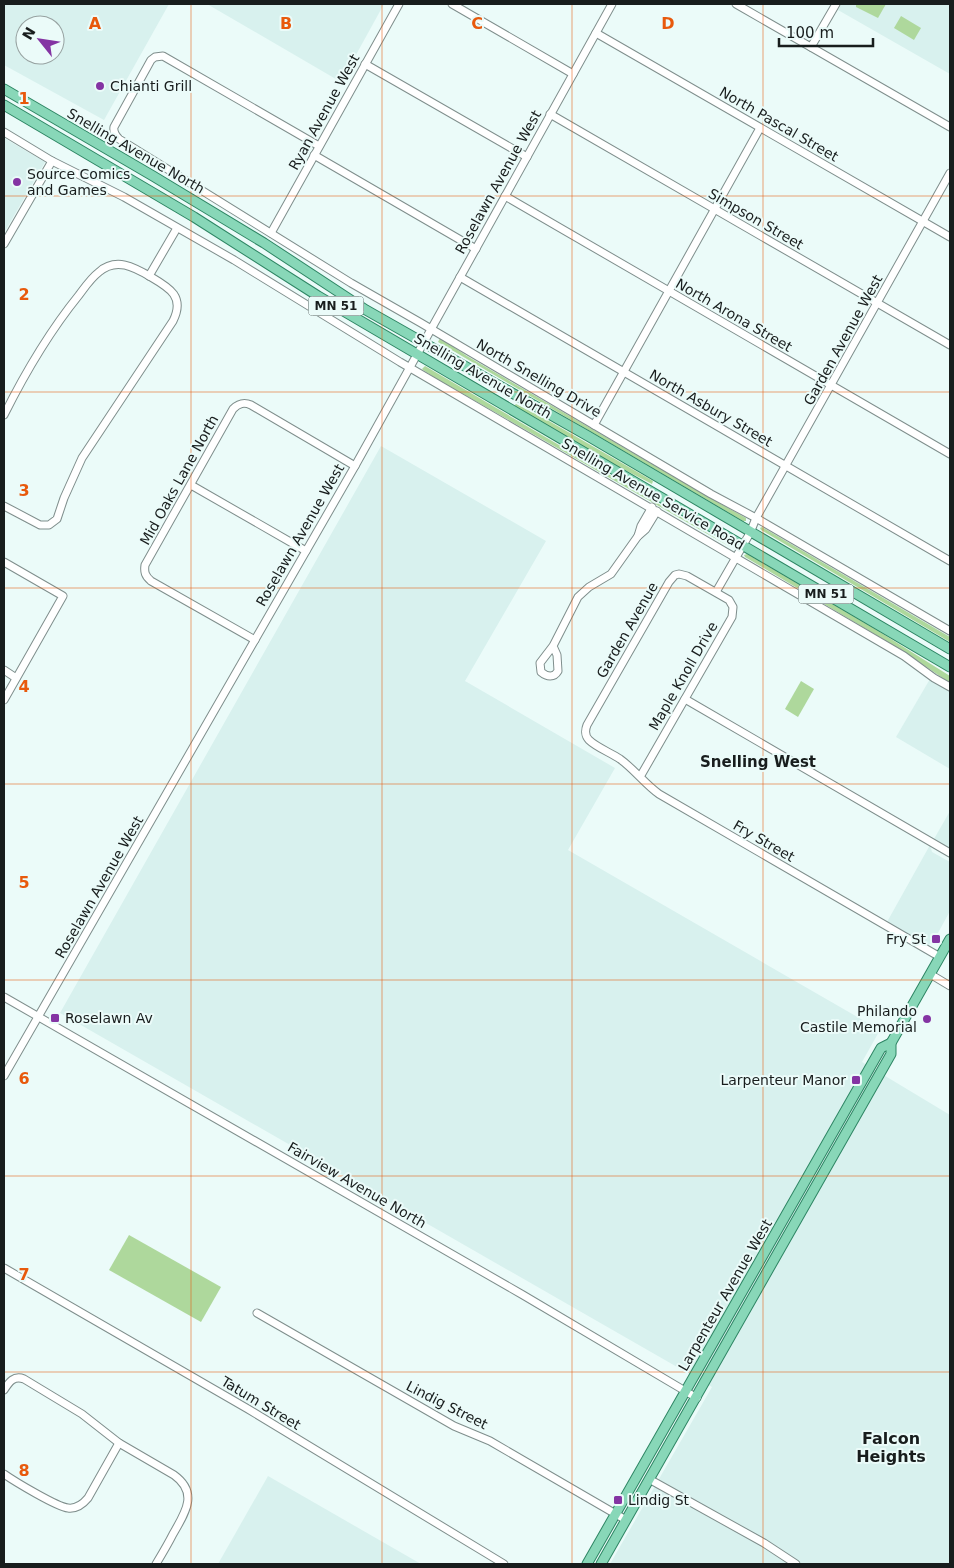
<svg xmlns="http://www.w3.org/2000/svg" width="954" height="1568" font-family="'DejaVu Sans',sans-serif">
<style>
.built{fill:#d8f1ee;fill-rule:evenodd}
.green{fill:#aed89c}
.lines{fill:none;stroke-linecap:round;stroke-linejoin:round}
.minor-casing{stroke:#7f8e8c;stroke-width:9}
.major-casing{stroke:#2d8563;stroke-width:11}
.minor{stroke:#fff;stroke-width:7}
.major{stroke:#88d7b8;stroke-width:9}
.grid{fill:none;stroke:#e8590c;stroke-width:1;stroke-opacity:0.55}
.poi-dot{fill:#8434a3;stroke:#ebfbf9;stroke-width:2}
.labels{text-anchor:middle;stroke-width:4;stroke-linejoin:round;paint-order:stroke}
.shield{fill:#ebfbf9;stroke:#57605f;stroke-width:1}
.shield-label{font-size:12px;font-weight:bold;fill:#181d1d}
.poi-label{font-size:14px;fill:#181d1d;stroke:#ebfbf9;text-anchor:start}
.street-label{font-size:14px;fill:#181d1d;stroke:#ebfbf9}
.neighbourhood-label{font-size:15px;font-weight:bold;fill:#181d1d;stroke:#ebfbf9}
.quarter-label{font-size:16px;font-weight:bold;fill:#181d1d;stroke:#ebfbf9}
.grid-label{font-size:16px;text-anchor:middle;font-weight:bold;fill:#e8590c;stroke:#ebfbf9;stroke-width:4;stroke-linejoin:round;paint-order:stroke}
</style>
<rect width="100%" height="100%" fill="#ebfbf9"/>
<!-- built -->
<g class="built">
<path d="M4 4H169L104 120 4 65ZM25 25H55V55H25Z"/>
<path d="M207 4H384L341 82Z"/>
<path d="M841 4H950V74L838 10Z"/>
<path d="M4 138 45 162 4 233Z"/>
<path d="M381 446 546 541 465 681 615 768 568 850 880 1030 862 1062 950 1115V1564H610L712 1387 60 1013Z"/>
<path d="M930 679 950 691V769L896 737Z"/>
<path d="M950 811V849L934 839Z"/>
<path d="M930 845 932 852 950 862V911L933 942 928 945 887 922Z"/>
<path d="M268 1476 421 1564H218Z"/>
</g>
<!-- green -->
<g class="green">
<path d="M856 4H886L878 18 856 7Z"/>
<path d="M901 16 921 28 914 40 894 28Z"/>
<path d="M440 338 467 356 712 499 746 518V521H743L438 342Z"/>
<path d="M425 366 644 495 732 548 437 379 423 370 422 369Z"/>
<path d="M516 404 549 421 653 481 652 484 619 467 514 406Z"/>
<path d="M762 527 950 637V642L761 530 760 528Z"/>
<path d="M747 554 875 629 950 676V683L903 651 745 557 744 555Z"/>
<path d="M801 681 814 689 798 717 785 709Z"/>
<path d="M129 1235 221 1287 201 1322 109 1270Z"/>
</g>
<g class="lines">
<!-- minor casing -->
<g class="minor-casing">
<g id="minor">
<path d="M452 4 573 74"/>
<path d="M736 4 950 127"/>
<path d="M596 33 950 237"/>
<path d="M811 47 836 4"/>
<path d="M365 64 527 157"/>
<path d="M550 114 950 345"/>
<path d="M4 132 52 161 124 197 234 260 400 362 904 656 934 678 950 687"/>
<path d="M319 146 163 56 155 57 151 60 114 127C113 132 115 135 119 139L351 283 421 323 711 494 756 518 950 631"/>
<path d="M314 155 476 249"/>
<path d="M505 196 950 454"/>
<path d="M271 233 399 4"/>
<path d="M4 244 52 161"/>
<path d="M149 276 177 228"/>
<path d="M460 277 950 561"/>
<path d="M4 415C25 373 49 332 79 295 85 287 91 278 99 272 116 257 134 267 151 277 170 288 185 297 173 321L82 458 64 498 57 519 49 525H40L4 506"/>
<path d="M594 425 760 128"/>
<path d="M191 485 306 551"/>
<path d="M638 536 641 526 652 507"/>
<path d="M4 562 63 596 4 700"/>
<path d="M716 592 750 533 756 518 950 173"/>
<path d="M255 640 151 581C145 576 144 572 145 565L233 409C239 403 244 402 251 405L355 466"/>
<path d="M553 646 557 655 558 671C554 678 547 677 541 672L540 663 553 646 578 597 589 587 611 574 638 536 646 529 657 511"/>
<path d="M4 670 16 678"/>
<path d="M685 699 950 853"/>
<path d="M640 777 732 617 733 607 729 600 687 576 679 574 675 575 669 582 587 725C585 730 585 736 589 740 596 747 611 753 620 759 634 769 645 784 659 794L940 957"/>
<path d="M930 974 950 986"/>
<path d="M4 997 523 1295 697 1398"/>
<path d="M4 1076 355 466 612 4"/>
<path d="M4 1268 248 1409 504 1564"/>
<path d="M257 1313 454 1426 490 1441 626 1520"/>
<path d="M4 1390C9 1382 14 1375 24 1379L82 1414 119 1443 174 1475C199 1493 185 1513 173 1534 168 1544 162 1554 156 1564"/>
<path d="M4 1474C14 1481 57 1507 68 1508 76 1509 83 1504 88 1498L119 1443"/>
<path d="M649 1479 764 1543 796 1564"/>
</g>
</g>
<!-- major casing -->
<g class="major-casing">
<g id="major">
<path d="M4 89 153 176 264 243 366 310 588 436 950 649"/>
<path d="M4 105 194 217 318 296 950 667"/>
<path d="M587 1564 881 1048 891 1043"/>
<path d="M601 1564C698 1394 795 1224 891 1054V1043L950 939"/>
</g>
</g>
<!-- minor -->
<use href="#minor" class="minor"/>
<!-- major -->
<use href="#major" class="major"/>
</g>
<!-- grid -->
<path class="grid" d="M191 4V1564M382 4V1564M572 4V1564M763 4V1564M4 196H950M4 392H950M4 588H950M4 784H950M4 980H950M4 1176H950M4 1372H950"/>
<!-- markers -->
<g class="poi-dot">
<circle cx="100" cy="86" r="5"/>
<circle cx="17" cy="182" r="5"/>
<rect x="931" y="934" width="10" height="10" rx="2.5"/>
<rect x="50" y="1013" width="10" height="10" rx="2.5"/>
<circle cx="927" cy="1019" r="5"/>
<rect x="851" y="1075" width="10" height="10" rx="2.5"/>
<rect x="613" y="1495" width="10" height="10" rx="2.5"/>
</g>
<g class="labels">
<!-- shield labels -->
<g class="shield">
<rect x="308.5" y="296.5" width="55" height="19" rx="4"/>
<rect x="798.5" y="584.5" width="55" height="19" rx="4"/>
</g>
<g class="shield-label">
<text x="336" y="310">MN 51</text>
<text x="826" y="598">MN 51</text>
</g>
<!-- poi labels -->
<g class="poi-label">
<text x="110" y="91">Chianti Grill</text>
<text x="27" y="179">Source Comics<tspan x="27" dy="16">and Games</tspan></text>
<text x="926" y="944" text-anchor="end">Fry St</text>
<text x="917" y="1016" text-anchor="end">Philando<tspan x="917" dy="16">Castile Memorial</tspan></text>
<text x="65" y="1023">Roselawn Av</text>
<text x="846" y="1085" text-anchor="end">Larpenteur Manor</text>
<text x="628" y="1505">Lindig St</text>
</g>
<!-- street labels -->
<g class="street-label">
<text transform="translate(324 112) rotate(-61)" y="5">Ryan Avenue West</text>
<text transform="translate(779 124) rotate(30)" y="5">North Pascal Street</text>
<text transform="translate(136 151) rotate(30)" y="5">Snelling Avenue North</text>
<text transform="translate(498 182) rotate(-61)" y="5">Roselawn Avenue West</text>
<text transform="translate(756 219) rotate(30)" y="5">Simpson Street</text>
<text transform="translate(734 315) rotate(30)" y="5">North Arona Street</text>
<text transform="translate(843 340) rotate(-61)" y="5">Garden Avenue West</text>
<text transform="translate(483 376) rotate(30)" y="5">Snelling Avenue North</text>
<text transform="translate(539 378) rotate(30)" y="5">North Snelling Drive</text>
<text transform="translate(711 408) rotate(30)" y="5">North Asbury Street</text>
<text transform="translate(179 480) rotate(-61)" y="5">Mid Oaks Lane North</text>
<text transform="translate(653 494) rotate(30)" y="5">Snelling Avenue Service Road</text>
<text transform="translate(300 535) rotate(-60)" y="5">Roselawn Avenue West</text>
<text transform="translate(627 630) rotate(-60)" y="5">Garden Avenue</text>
<text transform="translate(683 676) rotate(-60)" y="5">Maple Knoll Drive</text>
<text transform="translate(764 841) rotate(30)" y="5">Fry Street</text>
<text transform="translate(99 887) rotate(-60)" y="5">Roselawn Avenue West</text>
<text transform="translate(357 1185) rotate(30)" y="5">Fairview Avenue North</text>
<text transform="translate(725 1295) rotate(-60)" y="5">Larpenteur Avenue West</text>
<text transform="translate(261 1403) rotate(31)" y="5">Tatum Street</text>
<text transform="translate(447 1405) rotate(27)" y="5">Lindig Street</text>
</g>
<!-- neighbourhood labels -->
<g class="neighbourhood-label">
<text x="758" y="767">Snelling West</text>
</g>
<!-- quarter labels -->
<g class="quarter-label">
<text x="891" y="1444">Falcon<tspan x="891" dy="18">Heights</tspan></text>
</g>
</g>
<g class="grid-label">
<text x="95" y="29">A</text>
<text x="286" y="29">B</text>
<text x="477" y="29">C</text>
<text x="668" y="29">D</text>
<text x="24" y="104">1</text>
<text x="24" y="300">2</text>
<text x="24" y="496">3</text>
<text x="24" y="692">4</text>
<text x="24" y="888">5</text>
<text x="24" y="1084">6</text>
<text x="24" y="1280">7</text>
<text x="24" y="1476">8</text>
</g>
<!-- border -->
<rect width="954" height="1568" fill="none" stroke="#181d1d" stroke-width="10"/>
<!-- north arrow -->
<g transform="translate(40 40) rotate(300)"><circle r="24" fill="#ebfbf9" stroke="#97a2a1"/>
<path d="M0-4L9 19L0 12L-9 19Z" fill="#8434a3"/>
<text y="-8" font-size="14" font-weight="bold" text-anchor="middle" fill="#181d1d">N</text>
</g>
<!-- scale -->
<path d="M779 38v8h94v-8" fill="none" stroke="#181d1d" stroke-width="2.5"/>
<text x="786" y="38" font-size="15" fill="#181d1d" stroke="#ebfbf9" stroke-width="4" paint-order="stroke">100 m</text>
</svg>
